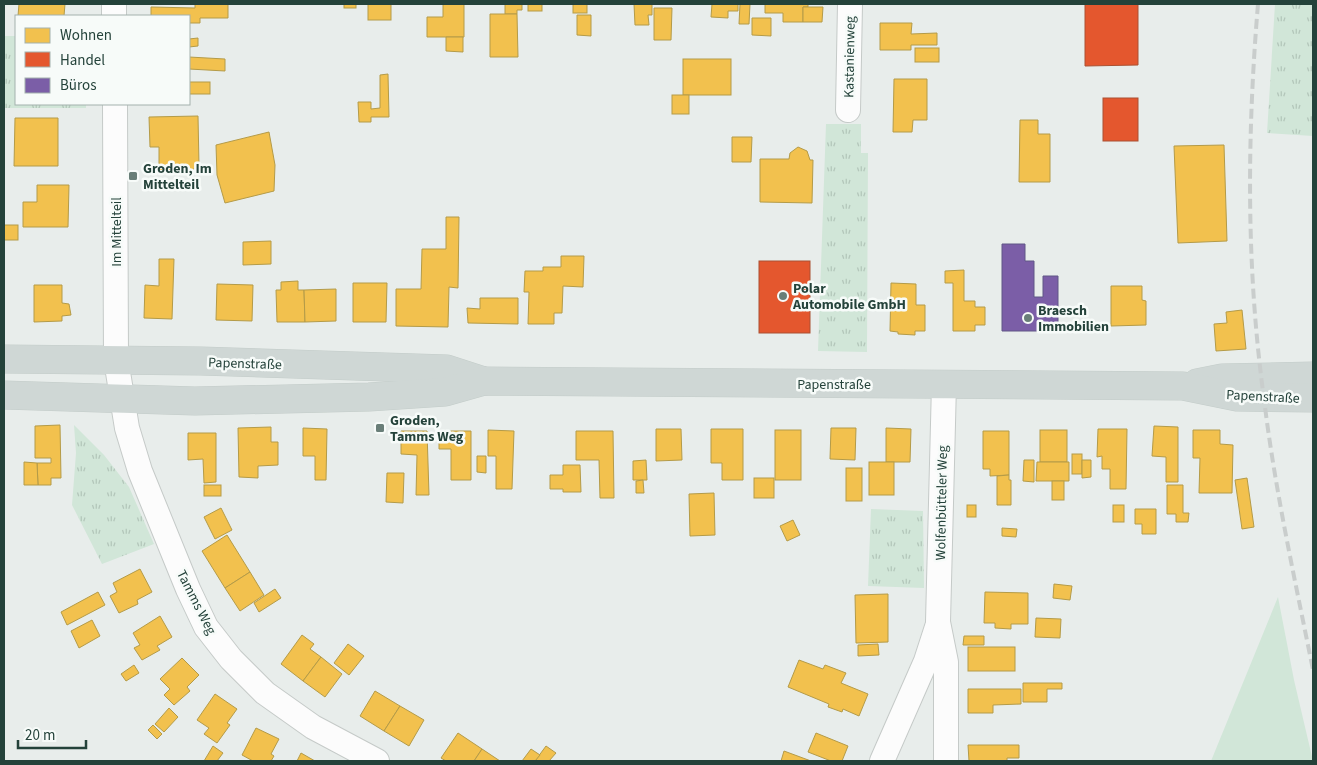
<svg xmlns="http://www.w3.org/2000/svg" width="1317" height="765" font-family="'Source Sans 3',sans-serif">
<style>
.grass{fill:url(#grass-tufts)}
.green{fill:#d1e6d8}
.homes{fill:#f2c14e;stroke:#b49b48}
.shops{fill:#e4572e;stroke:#aa5132}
.offices{fill:#7b5ea7;stroke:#615686}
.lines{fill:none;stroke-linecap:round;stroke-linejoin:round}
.minor-casing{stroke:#c5cac8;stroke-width:26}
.major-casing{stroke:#c3ccc9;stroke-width:29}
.minor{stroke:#fcfcfc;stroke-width:24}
.major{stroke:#cfd7d5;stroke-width:28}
.rail{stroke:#c9cdcc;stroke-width:4;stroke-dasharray:10 5;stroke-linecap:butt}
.poi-dot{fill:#697e78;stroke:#f7fbf9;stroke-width:2}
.labels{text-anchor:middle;stroke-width:5;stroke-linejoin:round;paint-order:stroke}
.street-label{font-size:14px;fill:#24423a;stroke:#f7fbf9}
.poi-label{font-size:14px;font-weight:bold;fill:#24423a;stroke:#f7fbf9;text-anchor:start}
</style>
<defs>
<pattern id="grass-tufts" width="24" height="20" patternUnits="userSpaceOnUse" patternTransform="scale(1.25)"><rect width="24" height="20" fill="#d1e6d8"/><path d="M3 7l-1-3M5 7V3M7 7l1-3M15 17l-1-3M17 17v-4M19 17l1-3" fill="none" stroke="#b3c6ba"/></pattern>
</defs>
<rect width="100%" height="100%" fill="#e8edeb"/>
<!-- grass -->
<g class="grass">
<path d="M1275 4H1313V136L1267 133Z"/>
<path d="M4 36H16V104H86V108H4Z"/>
<path d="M826 124H861V153H868L867 352 818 351Z"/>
<path d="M74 425 104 455 129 487 154 544 102 564 72 505 76 453Z"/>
<path d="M871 509 923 511 924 588 868 586Z"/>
</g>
<!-- green -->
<path class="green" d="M1278 597 1294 680 1313 761H1211Z"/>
<!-- homes -->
<g class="homes">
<path d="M19 4H65L64 16H18Z"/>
<path d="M195 4H228V18H200V23H189V16H151V7L195 8Z"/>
<rect x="344" y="4" width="12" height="4"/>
<rect x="368" y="4" width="23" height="16"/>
<path d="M443 4H464V37H427V17H443Z"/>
<path d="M505 4H522V10H517V14H505Z"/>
<rect x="528" y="4" width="14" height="7"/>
<rect x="573" y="4" width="14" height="9"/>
<path d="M634 4H652V15H648L649 25H635Z"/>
<path d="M712 4H738V11H728V18L711 17Z"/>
<path d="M740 4H750L749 24H739Z"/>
<path d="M765 4H808V7H803V22H783V13H765Z"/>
<path d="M803 7H823L822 22H803Z"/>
<path d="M654 8H672L671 40H654Z"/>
<path d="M490 14H517L518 57H490Z"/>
<path d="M577 15H591V36L577 35Z"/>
<path d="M752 18H771V36L752 35Z"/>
<path d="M880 23H912L911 34 937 33V45H911V50H880Z"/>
<path d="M446 37H463V52L446 51Z"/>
<path d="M198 38V46L189 47V39Z"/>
<rect x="915" y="48" width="24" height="14"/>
<path d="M189 57 225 59V71L189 69Z"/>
<rect x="683" y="59" width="48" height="36"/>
<path d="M388 74 389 117H371V122H359L358 102H371V109L380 108V75Z"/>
<path d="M894 79H927V120H913L912 132H893Z"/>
<rect x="189" y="82" width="21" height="12"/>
<rect x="672" y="95" width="17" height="19"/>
<path d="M198 116 199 166 190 171 159 172V147H150L149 117Z"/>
<path d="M15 118H58V166H14Z"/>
<path d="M1020 120H1038V134H1050V182H1019Z"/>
<path d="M269 132 275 165 274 191 225 203 217 175 216 145Z"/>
<path d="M732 137H752L751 162H732Z"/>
<path d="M1224 145 1227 241 1178 243 1174 146Z"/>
<path d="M798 147 807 151 810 160H813L812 203 760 202V159H789L790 153Z"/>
<path d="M37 185H69L68 227H23V202H37Z"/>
<path d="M446 217H459L458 288 449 287 448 327 396 326V289H421L422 249H446Z"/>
<rect x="4" y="225" width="14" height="15"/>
<path d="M271 241V264L243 265V242Z"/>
<path d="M561 256H584L583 287 563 286 562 313H554V324H528L529 292H524L525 271H543V267H561Z"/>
<path d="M159 259H174L172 319 144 318 145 285 159 286Z"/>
<path d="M964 270V301H975V307H985V325H975V331H953V283H945V271Z"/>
<path d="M298 281V290H304L305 322H277L276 290H281V282Z"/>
<path d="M353 283H387L386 322H353Z"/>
<path d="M891 283 916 284V305H925V331H915V335L898 334V332L890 331Z"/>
<path d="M217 284 253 285 252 321 216 320Z"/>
<path d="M34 285H62V303L69 304 71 315 62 316V321L34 322Z"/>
<path d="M1111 286H1142V300L1146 301V325L1111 326Z"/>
<path d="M336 289V321L305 322 304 290Z"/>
<path d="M480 298H518V324L468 323 467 308 480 309Z"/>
<path d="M1242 310 1246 349 1216 351 1214 324 1227 323 1226 312Z"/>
<path d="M60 425 61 478H51V485H38L37 463H51V458H35V426Z"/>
<path d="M1154 426 1178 427V482H1166V457L1152 456Z"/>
<path d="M271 427V442H278V465L258 466V478L239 477 238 428Z"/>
<path d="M303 428 327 429 326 480H315V456H303Z"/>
<path d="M831 428H856L855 460 830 459Z"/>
<path d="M886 428 911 429 910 462H886Z"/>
<path d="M656 429H681L682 460 656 461Z"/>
<path d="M711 429H743V480H722V463H711Z"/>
<path d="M1098 429H1127L1126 489H1110V469H1102V456L1097 457Z"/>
<path d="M488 430 514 431 512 489H496V456H488Z"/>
<rect x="775" y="430" width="26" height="50"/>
<rect x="1040" y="430" width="27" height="32"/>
<path d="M1193 430H1220V444L1233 445 1232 493H1199L1200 458H1193Z"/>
<path d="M401 431H427L429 495H416L417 455 401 454Z"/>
<path d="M439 431H471V480H451V449H439Z"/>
<path d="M576 431H613L614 498H600L599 460H576Z"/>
<path d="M983 431H1009V475L990 476V469H983Z"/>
<path d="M188 433H216V482L204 483 203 459 188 460Z"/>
<rect x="1072" y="454" width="10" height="20"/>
<path d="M477 456H486V473L477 472Z"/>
<path d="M646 460 647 480H633V461Z"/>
<path d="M1024 460H1034V482L1023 481Z"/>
<path d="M1082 460H1091V477L1082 478Z"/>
<path d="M24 462 37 463 38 485H24Z"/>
<rect x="869" y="462" width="25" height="33"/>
<path d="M1037 462H1069V481H1036Z"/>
<path d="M563 465H580L581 492H563V489H550V475H563Z"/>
<rect x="846" y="468" width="16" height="33"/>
<path d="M387 473H404L403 503 386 502Z"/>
<path d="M1009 475V480H1011V505H997V476Z"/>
<rect x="754" y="478" width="20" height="20"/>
<path d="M1247 478 1254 527 1242 529 1235 480Z"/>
<path d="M643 480 644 493H636V481Z"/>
<rect x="1052" y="481" width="12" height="19"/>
<rect x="204" y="485" width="17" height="11"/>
<path d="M1167 485H1183V513H1189L1188 522H1176V514H1167Z"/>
<path d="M714 493 715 535 690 536 689 494Z"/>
<rect x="967" y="505" width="9" height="12"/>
<rect x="1113" y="505" width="11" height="17"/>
<path d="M221 508 232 530 215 539 204 517Z"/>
<path d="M1135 509H1156V534H1142V524H1135Z"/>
<path d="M793 520 800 535 787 541 780 526Z"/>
<path d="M1002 528 1017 529 1016 537 1002 536Z"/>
<path d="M227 535 250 572 225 588 202 551Z"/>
<path d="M140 569 152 592 137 600 138 604 119 613 110 596 117 592 113 583Z"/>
<path d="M250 572 264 595 240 611 225 588Z"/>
<path d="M1054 584 1072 586 1070 600 1053 598Z"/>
<path d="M275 589 281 598 259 612 254 603Z"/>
<path d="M98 592 105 605 67 625 61 612Z"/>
<path d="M985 592 1028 593V624H1011V629L995 628V623H984Z"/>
<path d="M888 594V642L856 643 855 595Z"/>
<path d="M160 616 172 637 157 646 160 650 142 660 134 648 140 645 133 633Z"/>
<path d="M1036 618 1061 619 1060 638 1035 637Z"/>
<path d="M92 620 100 636 79 648 71 631Z"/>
<path d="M302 635 314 644 310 649 321 657 303 681 281 664Z"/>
<path d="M964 636H984V645H963Z"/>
<path d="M348 644 364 656 349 675 334 663Z"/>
<path d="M878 644 879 655 858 656V645Z"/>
<rect x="968" y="647" width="47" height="24"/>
<path d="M321 657 342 674 325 697 303 681Z"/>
<path d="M182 658 199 675 187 687 190 691 174 705 164 695 170 689 160 679Z"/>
<path d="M799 660 823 669 825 665 846 673 841 683 868 694 859 716 843 709 842 712 828 707 829 704 788 687Z"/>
<path d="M134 665 139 673 126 681 121 674Z"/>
<path d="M1023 683H1062V689H1047V702H1023Z"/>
<path d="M968 689H1021V704L993 705V713H968Z"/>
<path d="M375 691 400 706 384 731 360 716Z"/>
<path d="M215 694 237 709 227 723 230 725 217 743 204 734 209 728 197 720Z"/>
<path d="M400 706 424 720 409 746 384 731Z"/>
<path d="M169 708 178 717 164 732 155 724Z"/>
<path d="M153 725 162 734 157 739 148 730Z"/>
<path d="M256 728 279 739 271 754 274 756 271 761H253L242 755Z"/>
<path d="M458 733 482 749 474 761H446L441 758Z"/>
<path d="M816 733 848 746 842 761H831L808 752Z"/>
<path d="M968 745H1019V758H1007V761H969Z"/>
<path d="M213 746 223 753 217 761H204Z"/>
<path d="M546 746 556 753 549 761H535Z"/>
<path d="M482 749 500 761H474Z"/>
<path d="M531 749 540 755 535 761H522Z"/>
<path d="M784 751 811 761H781Z"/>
<path d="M301 753 315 761H297Z"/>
</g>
<!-- shops -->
<g class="shops">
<path d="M1085 4H1138V65L1085 66Z"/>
<rect x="1103" y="98" width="35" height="43"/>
<rect x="759" y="261" width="51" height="72"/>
</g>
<!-- offices -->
<path class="offices" d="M1002 244H1025V261H1034V297H1043V276H1058V331H1002Z"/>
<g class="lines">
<!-- minor casing -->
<g class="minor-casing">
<g id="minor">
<path d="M114 4V16"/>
<path d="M115 104 116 360 127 428 140 471 188 589 206 627 231 659 265 693 313 727 377 761"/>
<path d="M848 110 850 4"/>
<path d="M944 384 938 622 946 662V761"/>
<path d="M882 761 926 661 937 627"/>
</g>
</g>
<!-- major casing -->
<g class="major-casing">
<g id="major">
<path d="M4 359 201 361 447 369 484 381"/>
<path d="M1197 383 1222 378 1313 376"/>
<path d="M4 395 195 401 369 397 445 392 484 381 1183 386 1237 397 1313 398"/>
</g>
</g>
<!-- minor -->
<use href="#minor" class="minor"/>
<!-- major -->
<use href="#major" class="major"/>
<!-- rail -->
<path class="rail" d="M1258 4C1247 136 1246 267 1264 399 1275 490 1295 580 1313 670"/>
</g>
<!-- markers -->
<g class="poi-dot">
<rect x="128" y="171" width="10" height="10" rx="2.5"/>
<circle cx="783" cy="296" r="5"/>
<circle cx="1028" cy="318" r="5"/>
<rect x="375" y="423" width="10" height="10" rx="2.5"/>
</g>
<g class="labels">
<!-- street labels -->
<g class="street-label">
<text transform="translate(849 57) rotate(-89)" y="5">Kastanienweg</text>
<text transform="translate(116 232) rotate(-90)" y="5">Im Mittelteil</text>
<text transform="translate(245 363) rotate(2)" y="5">Papenstraße</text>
<text x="834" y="389">Papenstraße</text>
<text transform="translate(1263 396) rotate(3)" y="5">Papenstraße</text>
<text transform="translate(941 503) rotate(-89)" y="5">Wolfenbütteler Weg</text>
<text transform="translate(197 602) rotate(63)" y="5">Tamms Weg</text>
</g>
<!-- poi labels -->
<g class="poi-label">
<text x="143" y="173">Groden, Im<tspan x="143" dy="16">Mittelteil</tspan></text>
<text x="793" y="293">Polar<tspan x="793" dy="16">Automobile GmbH</tspan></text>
<text x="1038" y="315">Braesch<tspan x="1038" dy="16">Immobilien</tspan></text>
<text x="390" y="425">Groden,<tspan x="390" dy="16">Tamms Weg</tspan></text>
</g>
</g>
<!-- border -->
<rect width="1317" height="765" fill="none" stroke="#24423a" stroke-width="10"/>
<!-- legend -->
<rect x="15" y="15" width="175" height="90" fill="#f7fbf9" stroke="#a3b1ad"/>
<rect x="25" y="28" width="25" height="15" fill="#f2c14e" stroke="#a3b1ad"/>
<text x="60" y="40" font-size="15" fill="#24423a">Wohnen</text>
<rect x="25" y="52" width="25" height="15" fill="#e4572e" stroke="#a3b1ad"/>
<text x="60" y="65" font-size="15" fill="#24423a">Handel</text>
<rect x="25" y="78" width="25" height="15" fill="#7b5ea7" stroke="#a3b1ad"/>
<text x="60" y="90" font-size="15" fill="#24423a">Büros</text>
<!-- scale -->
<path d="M18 740v8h68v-8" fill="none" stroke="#24423a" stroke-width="2.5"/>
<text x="25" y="740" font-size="15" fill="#24423a" stroke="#f7fbf9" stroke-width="4" paint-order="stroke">20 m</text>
</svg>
